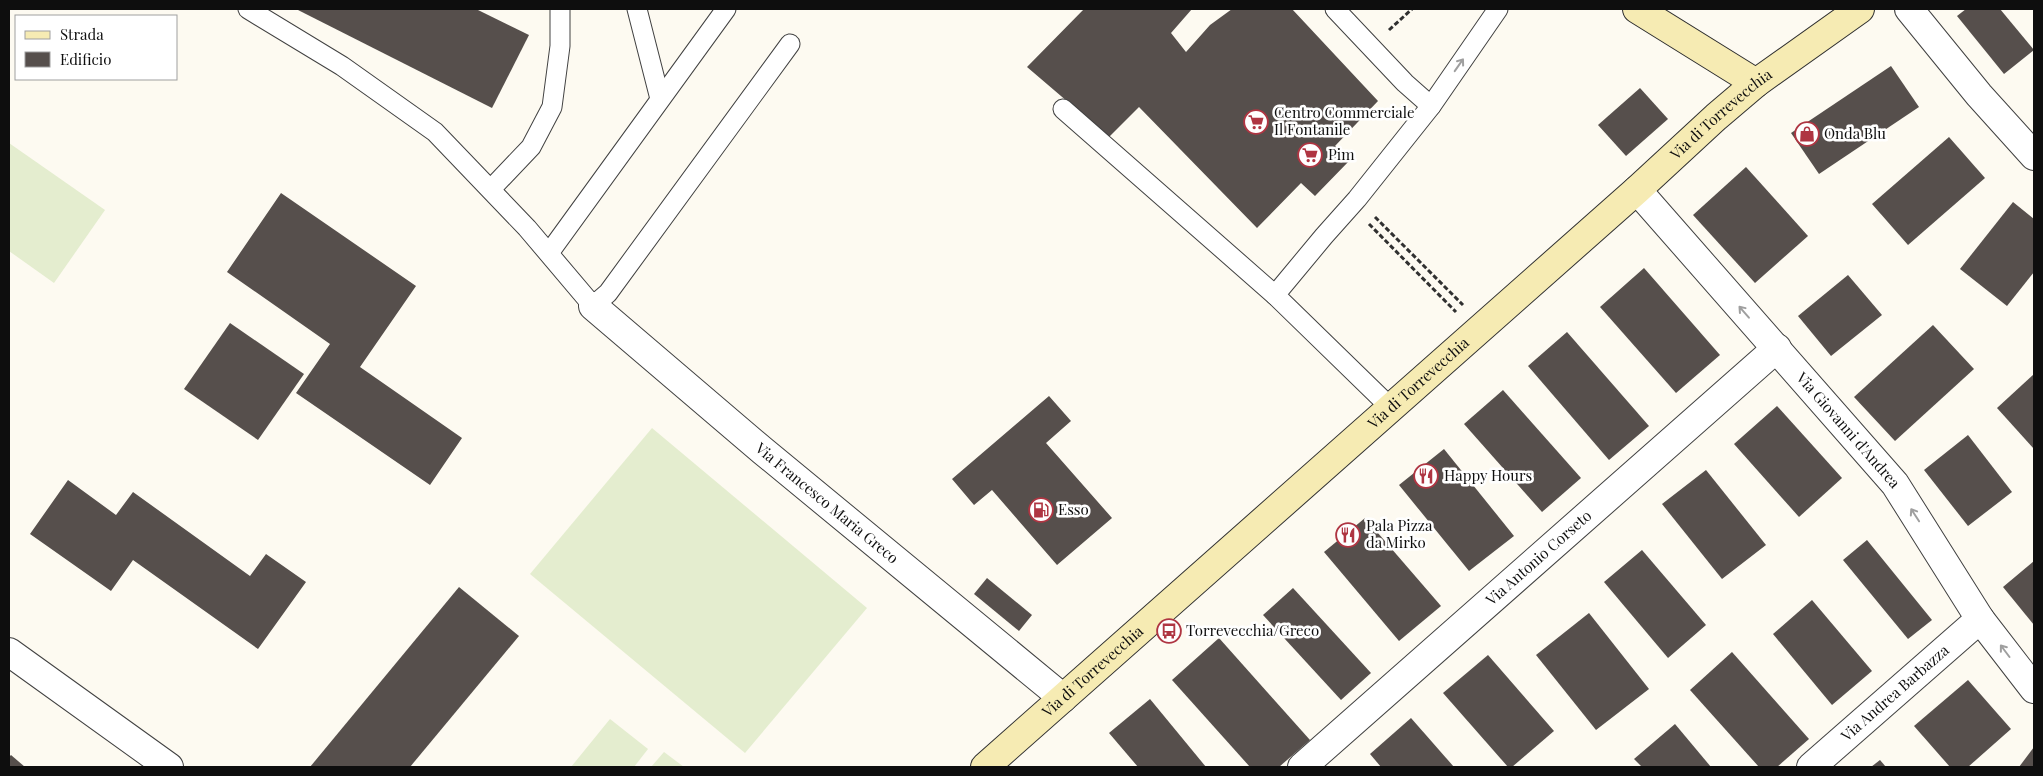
<svg xmlns="http://www.w3.org/2000/svg" width="2043" height="776" font-family="'Playfair Display',serif">
<style>
.pitch{fill:#e4edcf}
.building{fill:#564f4c}
.lines{fill:none;stroke-linecap:round;stroke-linejoin:round}
.lane-casing{stroke:#414141;stroke-width:21}
.street-casing{stroke:#414141;stroke-width:30}
.secondary-casing{stroke:#303030;stroke-width:30}
.path{stroke:#303030;stroke-width:3;stroke-dasharray:5 2.5;stroke-linecap:butt}
.lane{stroke:#fff;stroke-width:19}
.street{stroke:#fff;stroke-width:28}
.secondary{stroke:#f6ebb3;stroke-width:28}
.oneway{stroke:#9f9f9f}
.labels{text-anchor:middle;stroke-width:5;stroke-linejoin:round;paint-order:stroke}
.poi-label{font-size:15px;fill:#0e0e0e;stroke:#fff;text-anchor:start}
.street-label{font-size:15px;fill:#0e0e0e;stroke:#fff}
</style>
<rect width="100%" height="100%" fill="#fdfaf1"/>
<!-- pitch -->
<g class="pitch">
<path d="M9 143 105 210 54 283 9 251Z"/>
<path d="M652 428 867 608 745 753 530 574Z"/>
<path d="M610 719 648 749 634 767H571Z"/>
<path d="M664 752 684 767H651Z"/>
</g>
<!-- building -->
<g class="building">
<path d="M296 9H476L529 35 492 108Z"/>
<path d="M1084 9H1192L1171 33 1186 52 1210 25 1232 9H1292L1378 101 1335 146 1350 160 1315 196 1301 183 1257 228 1139 107 1109 137 1027 67Z"/>
<path d="M1966 9H2000L2034 50 2004 74 1957 16Z"/>
<path d="M1891 66 1919 107 1819 174 1791 133Z"/>
<path d="M1640 88 1668 119 1626 156 1598 125Z"/>
<path d="M1949 137 1985 178 1908 245 1872 204Z"/>
<path d="M1746 167 1808 236 1755 283 1693 215Z"/>
<path d="M281 193 416 286 360 367 462 438 430 485 296 393 330 344 227 272Z"/>
<path d="M2013 202 2034 219V272L2007 306 1960 269Z"/>
<path d="M1644 268 1720 355 1676 393 1600 307Z"/>
<path d="M1848 275 1882 315 1831 356 1798 316Z"/>
<path d="M230 323 304 374 258 440 184 389Z"/>
<path d="M1933 325 1974 369 1895 441 1854 397Z"/>
<path d="M1567 332 1649 426 1609 460 1528 366Z"/>
<path d="M2034 374V449L1997 408Z"/>
<path d="M1503 390 1581 478 1542 512 1464 424Z"/>
<path d="M1049 396 1071 421 1046 443 1112 518 1057 565 992 490 974 505 952 479Z"/>
<path d="M1777 406 1842 478 1799 517 1734 444Z"/>
<path d="M1968 435 2012 492 1968 526 1924 470Z"/>
<path d="M1444 449 1514 536 1469 571 1399 485Z"/>
<path d="M1706 470 1766 545 1722 579 1662 504Z"/>
<path d="M68 480 116 515 133 492 250 576 266 554 306 582 258 649 133 560 111 591 30 534Z"/>
<path d="M1365 518 1441 606 1399 641 1324 552Z"/>
<path d="M1867 540 1932 620 1908 639 1843 560Z"/>
<path d="M1642 550 1706 625 1668 658 1604 582Z"/>
<path d="M2034 561V625L2003 587Z"/>
<path d="M987 578 1032 615 1019 631 974 594Z"/>
<path d="M459 587 519 636 410 767H310Z"/>
<path d="M1293 588 1371 673 1341 700 1263 615Z"/>
<path d="M1812 600 1872 671 1832 705 1773 634Z"/>
<path d="M1589 613 1649 689 1596 730 1536 655Z"/>
<path d="M1219 638 1310 740 1279 767H1250L1172 680Z"/>
<path d="M1732 652 1809 739 1777 767H1759L1690 690Z"/>
<path d="M1488 655 1554 731 1512 767H1508L1443 693Z"/>
<path d="M1968 680 2011 729 1968 767H1950L1914 726Z"/>
<path d="M1150 699 1206 767H1138L1109 733Z"/>
<path d="M1411 718 1454 767H1381L1370 754Z"/>
<path d="M1675 724 1711 767H1642L1634 759Z"/>
<path d="M2034 747V767H2019Z"/>
<path d="M11 755 25 767H9V757Z"/>
<path d="M1880 760 1886 767H1871Z"/>
</g>
<g class="lines">
<!-- lane casing -->
<g class="lane-casing">
<g id="lane">
<path d="M248 9 342 66 435 132 527 228 593 306 608 293 790 44"/>
<path d="M637 9 660 99"/>
<path d="M1335 9 1405 83 1431 106 1357 199 1324 236 1275 295 1390 407"/>
<path d="M1431 106 1498 9"/>
<path d="M1063 109 1275 295"/>
<path d="M491 189 531 147 552 107 560 46V9"/>
<path d="M549 253 726 9"/>
</g>
</g>
<!-- street casing -->
<g class="street-casing">
<g id="street">
<path d="M1909 9 1979 95 2034 156"/>
<path id="s1" d="M1637 190 1895 484 1980 619 2034 689"/>
<path id="s2" d="M593 306 763 451 1063 698"/>
<path d="M9 652 169 767"/>
<path id="s3" d="M1302 767 1777 348"/>
<path id="s4" d="M1811 767 1980 619"/>
</g>
</g>
<!-- secondary casing -->
<g class="secondary-casing">
<g id="secondary">
<path d="M1637 9 1756 83"/>
<path id="s5" d="M985 767 1637 190 1716 117 1756 83 1860 9"/>
</g>
</g>
<!-- path -->
<g class="path">
<path d="M1389 30 1412 9"/>
<path d="M1375 217 1463 305"/>
<path d="M1369 224 1456 312"/>
</g>
<!-- lane -->
<use href="#lane" class="lane"/>
<!-- street -->
<use href="#street" class="street"/>
<!-- secondary -->
<use href="#secondary" class="secondary"/>
</g>
<!-- one-way arrows -->
<defs><path id="oneway-shaft" d="M-6 0H5M1.5-3L5.5 0L1.5 3" fill="none" stroke-width="1.6" stroke-linecap="round" stroke-linejoin="round" transform="scale(1.25)"/></defs>
<g class="oneway">
<use href="#oneway-shaft" transform="translate(1459 65) rotate(-55)"/>
<use href="#oneway-shaft" transform="translate(1744 312) rotate(-131)"/>
<use href="#oneway-shaft" transform="translate(1915 515) rotate(-123)"/>
<use href="#oneway-shaft" transform="translate(2005 651) rotate(-127)"/>
</g>
<!-- icons -->
<defs>
<g id="supermarket-ring" transform="scale(1.25)"><circle r="9.5" fill="#fff" stroke="#af3542" stroke-width="1.5"/><path d="M-6-5.5h2.5l.6 2H6L4.5 2H-2.5L-4.4-4H-6ZM-1.5 3.2a1.3 1.3 0 1 0 .1 0ZM3 3.2a1.3 1.3 0 1 0 .1 0Z" fill="#af3542"/></g>
<g id="shop-ring" transform="scale(1.25)"><circle r="9.5" fill="#fff" stroke="#af3542" stroke-width="1.5"/><path d="M-5-2.5h2.3a2.7 3.5 0 0 1 5.4 0H5L5.5 6h-11ZM-1.5-2.5h3a1.5 2.3 0 0 0-3 0Z" fill="#af3542"/></g>
<g id="restaurant-ring" transform="scale(1.25)"><circle r="9.5" fill="#fff" stroke="#af3542" stroke-width="1.5"/><path d="M-5-6h1v4h1v-4h1v4h1v-4h1v5L-1.5 .5V6h-2V.5L-5-1ZM5-6V6H3V1.5H1.5Q1.5-4 5-6Z" fill="#af3542"/></g>
<g id="fuel-ring" transform="scale(1.25)"><circle r="9.5" fill="#fff" stroke="#af3542" stroke-width="1.5"/><path d="M-5.5-6h7V0h2V4h1.3V-2.5L3-4.5l.8-.8L6-3V5H2.5V1h-1V6h-7ZM-4.2-4.7v3.2H.2V-4.7Z" fill="#af3542"/></g>
<g id="bus-ring" transform="scale(1.25)"><circle r="9.5" fill="#fff" stroke="#af3542" stroke-width="1.5"/><path d="M-5-6H5V4H4V6H2V4H-2V6H-4V4H-5ZM-3.5-4V0h7V-4ZM-3.5 1.2v1.5H-2V1.2ZM2 1.2v1.5H3.5V1.2Z" fill="#af3542"/></g>
</defs>
<g fill-rule="evenodd">
<use href="#supermarket-ring" x="1256" y="122"/>
<use href="#shop-ring" x="1807" y="134"/>
<use href="#supermarket-ring" x="1310" y="155"/>
<use href="#restaurant-ring" x="1426" y="476"/>
<use href="#fuel-ring" x="1041" y="510"/>
<use href="#restaurant-ring" x="1348" y="535"/>
<use href="#bus-ring" x="1169" y="631"/>
</g>
<g class="labels">
<!-- poi labels -->
<g class="poi-label">
<text x="1274" y="118">Centro Commerciale<tspan x="1274" dy="17">Il Fontanile</tspan></text>
<text x="1824" y="139">Onda Blu</text>
<text x="1328" y="160">Pim</text>
<text x="1444" y="481">Happy Hours</text>
<text x="1058" y="515">Esso</text>
<text x="1366" y="531">Pala Pizza<tspan x="1366" dy="17">da Mirko</tspan></text>
<text x="1186" y="636">Torrevecchia/Greco</text>
</g>
<!-- street labels -->
<g class="street-label">
<text dy="5" stroke="none"><textPath href="#s5" startOffset="984">Via di Torrevecchia</textPath></text>
<text dy="5" stroke="none"><textPath href="#s5" startOffset="579">Via di Torrevecchia</textPath></text>
<text dy="5" stroke="none"><textPath href="#s1" startOffset="320">Via Giovanni d'Andrea</textPath></text>
<text dy="5" stroke="none"><textPath href="#s2" startOffset="306">Via Francesco Maria Greco</textPath></text>
<text dy="5" stroke="none"><textPath href="#s3" startOffset="316">Via Antonio Corseto</textPath></text>
<text dy="5" stroke="none"><textPath href="#s5" startOffset="144">Via di Torrevecchia</textPath></text>
<text dy="5" stroke="none"><textPath href="#s4" startOffset="112">Via Andrea Barbazza</textPath></text>
</g>
</g>
<!-- border -->
<rect width="2043" height="776" fill="none" stroke="#0e0e0e" stroke-width="20"/>
<!-- legend -->
<rect x="15" y="15" width="162" height="65" fill="#ffffff" stroke="#9f9f9f"/>
<rect x="25" y="31" width="25" height="8" fill="#f6ebb3" stroke="#9f9f9f"/>
<text x="60" y="40" font-size="15" fill="#0e0e0e">Strada</text>
<rect x="25" y="52" width="25" height="15" fill="#564f4c" stroke="#9f9f9f"/>
<text x="60" y="65" font-size="15" fill="#0e0e0e">Edificio</text>
</svg>
